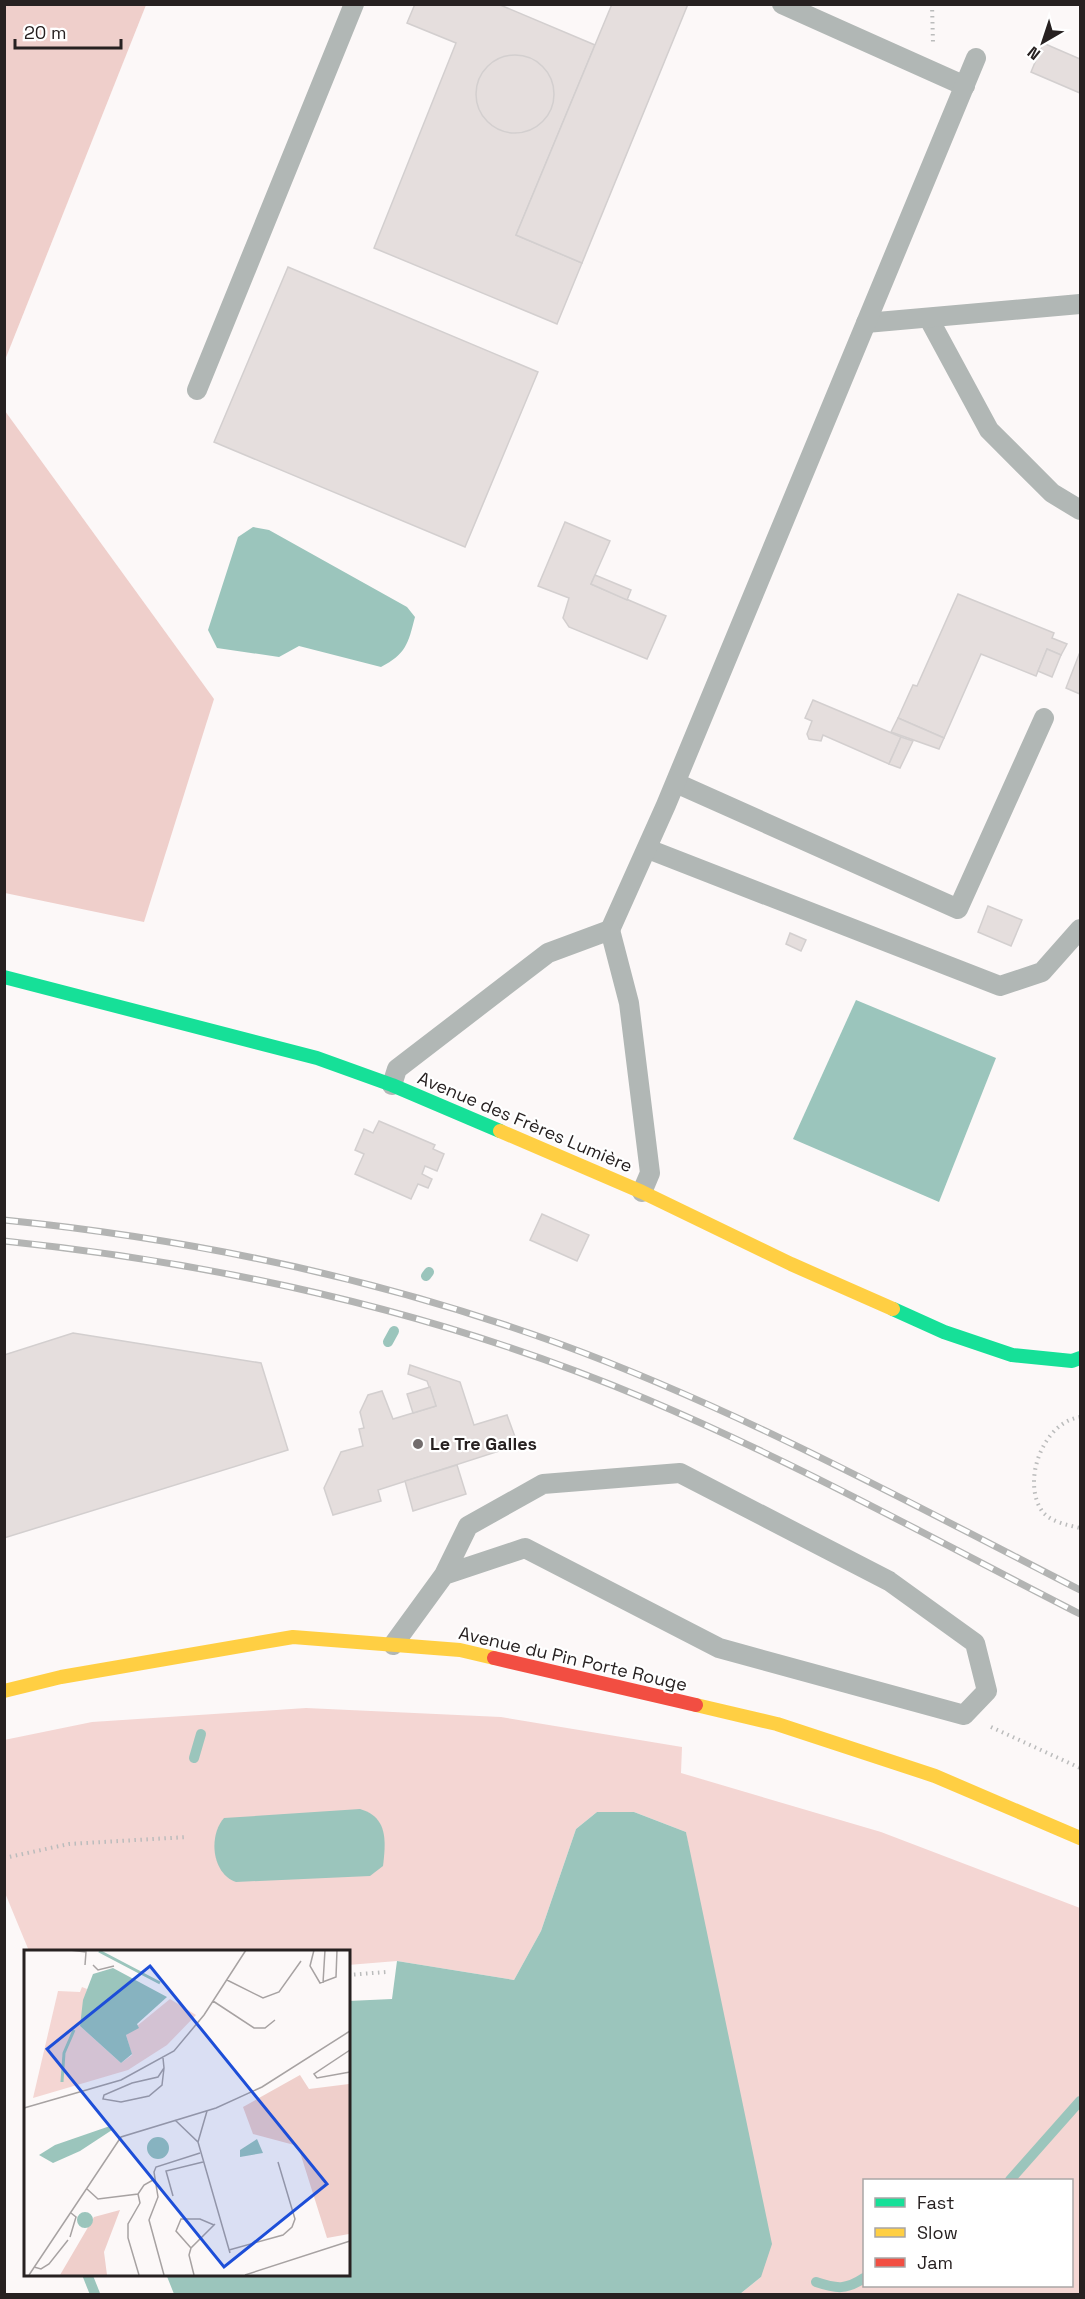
<svg xmlns="http://www.w3.org/2000/svg" width="1085" height="2299" font-family="'Space Grotesk',sans-serif">
<style>
.green{fill:#f4d6d3;fill-rule:evenodd}
.forest{fill:#efcfcb}
.water{fill:#9bc5bc}
.lines{fill:none;stroke-linecap:round;stroke-linejoin:round}
.stream{stroke:#9bc5bc;stroke-width:10}
.building{fill:#e5dedd;stroke:#d3cfcf;stroke-width:1.5}
.path{stroke:#bbbcbc;stroke-width:4;stroke-dasharray:1.5 4.5;stroke-linecap:butt}
.lane{stroke:#b1b7b5;stroke-width:20}
.fast{stroke:#16e098;stroke-width:14}
.slow{stroke:#ffcf43;stroke-width:14}
.jam{stroke:#f24e42;stroke-width:14}
.rail-casing{stroke:#b3b4b3;stroke-width:7}
.rail{stroke:#fff;stroke-width:4.5;stroke-dasharray:14;stroke-linecap:butt}
.poi-dot{fill:#726c6c;stroke:#fff;stroke-width:2}
.labels{text-anchor:middle;stroke-width:4.5;stroke-linejoin:round;paint-order:stroke}
.street-label{font-size:18px;fill:#272121;stroke:#fff}
.poi-label{font-size:18px;font-weight:bold;fill:#272121;stroke:#fff;text-anchor:start}
.inset-river{fill:none;stroke:#9bc5bc;stroke-width:3}
.inset-road{fill:none;stroke:#a7a2a2;stroke-width:1.5}
.view{fill:#1d4ed8;fill-opacity:0.15;stroke:#1d4ed8;stroke-width:3}
.inset-edge{fill:none;stroke:#272121;stroke-width:3}
</style>
<rect width="100%" height="100%" fill="#fcf8f8"/>
<!-- green -->
<path class="green" d="M306 1708 501 1717 682 1747 681 1773 881 1832 1080 1908V2294H740L761 2277 686 1832 634 1812H597L576 1829 541 1931 514 1980 397 1961 348 1965V1951H29L5 1893 4 1740 92 1722ZM864 2180H1072V2286H864Z"/>
<!-- forest -->
<g class="forest">
<path d="M5 4 146 5 5 360 4 5Z"/>
<path d="M5 411 214 699 144 922 5 893Z"/>
</g>
<!-- water -->
<g class="water">
<path d="M253 527 269 530 407 607 415 617C408 644 406 654 381 667L299 646 279 657 217 648 208 630 238 537Z"/>
<path d="M856 1000 996 1058 939 1202 793 1139Z"/>
<path d="M360 1809C388 1817 386 1841 383 1866L370 1876 236 1882C212 1874 208 1836 224 1818Z"/>
<path d="M597 1812H634L686 1832 772 2244 761 2277 740 2294H174L166 2274H348V2001L392 1999 397 1961 514 1980 541 1931 576 1829Z"/>
</g>
<g class="lines">
<!-- stream -->
<g class="stream">
<path d="M426 1276 429 1272"/>
<path d="M388 1342 394 1331"/>
<path d="M194 1758 201 1734"/>
<path d="M1010 2180 1080 2101"/>
<path d="M87 2274 95 2294"/>
<path d="M816 2282C837 2289 846 2290 864 2278"/>
</g>
</g>
<!-- building -->
<g class="building">
<path d="M415 4H498L595 45 516 235 582 263 557 324 374 248 456 43 407 23Z"/>
<path d="M612 4H688L582 263 516 235Z"/>
<path d="M1043 43 1080 59V93L1031 72Z"/>
<circle cx="515" cy="94" r="39"/>
<path d="M288 267 538 372 465 547 214 442Z"/>
<path d="M565 522 610 541 591 584 666 616 647 659 569 627 563 618 569 598 538 586Z"/>
<path d="M595 575 631 590 627 600 591 584Z"/>
<path d="M958 594 1054 633 1052 638 1067 644 1061 655 1047 649 1036 676 981 654 944 738 898 718 913 685 917 686Z"/>
<path d="M1047 649 1061 655 1052 677 1038 671Z"/>
<path d="M1080 652V694L1066 688Z"/>
<path d="M813 700 901 737 889 764 823 735 821 741 809 739 807 734 812 721 805 718Z"/>
<path d="M898 718 944 738 939 749 891 732Z"/>
<path d="M901 737 913 741 900 768 889 764Z"/>
<path d="M988 906 1022 920 1011 946 978 932Z"/>
<path d="M790 933 806 940 801 951 786 944Z"/>
<path d="M379 1121 435 1145 433 1149 444 1154 437 1171 425 1166 422 1174 432 1179 428 1188 418 1184 411 1199 355 1174 364 1154 355 1150 364 1129 373 1133Z"/>
<path d="M542 1214 589 1235 577 1261 530 1240Z"/>
<path d="M73 1333 261 1363 288 1450 4 1538V1355Z"/>
<path d="M410 1365 460 1382 474 1425 507 1415 518 1445 378 1490 381 1501 333 1515 324 1488 341 1452 363 1446 359 1429 364 1428 360 1412 368 1395 382 1391 393 1419 436 1406 427 1381 408 1374Z"/>
<path d="M430 1387 436 1406 413 1413 407 1394Z"/>
<path d="M457 1465 466 1494 413 1511 405 1481Z"/>
</g>
<g class="lines">
<!-- path -->
<g class="path">
<path d="M932 4 933 43"/>
<path d="M1080 1417C1044 1422 1021 1480 1042 1511 1050 1522 1068 1525 1080 1528"/>
<path d="M991 1727 1080 1768"/>
<path d="M4 1858 69 1844 187 1837"/>
<path d="M348 1975 386 1972"/>
</g>
<!-- lane -->
<g class="lane">
<path d="M782 4 965 86"/>
<path d="M929 319 989 430 1052 493 1080 510"/>
<path d="M866 323 1080 304"/>
<path d="M197 390 354 4"/>
<path d="M676 783 958 909 1044 718"/>
<path d="M648 849 1000 986 1042 972 1080 929"/>
<path d="M610 930 666 805 976 58"/>
<path d="M392 1085 397 1069 548 953 610 930 629 1003 650 1173 642 1192"/>
<path d="M393 1645 444 1575 525 1548 719 1648 964 1715 987 1691 975 1643 889 1581 680 1473 543 1484 468 1526 444 1575"/>
</g>
<!-- fast -->
<g class="fast">
<path d="M4 977 317 1058 392 1085 500 1131"/>
<path d="M893 1309 944 1332 1012 1355 1072 1361 1080 1358"/>
</g>
<!-- slow -->
<g class="slow">
<path d="M500 1131 642 1192 791 1264 893 1309"/>
<path d="M4 1691 61 1677 293 1637 460 1650 494 1658"/>
<path d="M696 1705 777 1724 935 1776 1080 1838"/>
</g>
<!-- jam -->
<path class="jam" d="M494 1658 696 1705"/>
<!-- rail casing -->
<g class="rail-casing">
<g id="rail">
<path d="M4 1220C193 1239 381 1279 560 1344 740 1410 910 1503 1080 1590"/>
<path d="M4 1241C225 1264 442 1313 646 1399 795 1462 937 1541 1080 1614"/>
</g>
</g>
<!-- rail -->
<use href="#rail" class="rail"/>
</g>
<!-- markers -->
<circle class="poi-dot" cx="418" cy="1444" r="6"/>
<g class="labels">
<!-- street labels -->
<g class="street-label">
<text transform="translate(525 1122) rotate(23)" y="6">Avenue des Frères Lumière</text>
<text transform="translate(573 1659) rotate(13)" y="6">Avenue du Pin Porte Rouge</text>
</g>
<!-- poi labels -->
<g class="poi-label">
<text x="430" y="1450">Le Tre Galles</text>
</g>
</g>
<!-- overview -->
<g transform="translate(24 1950)">
<rect width="326" height="326" fill="#fcf8f8"/>
<path d="M58 37 63 39 56 76 97 113 108 105 102 85 146 49 172 65 143 95 104 120 9 148 34 41 56 42Z" fill="#f4d6d3"/>
<path d="M276 125 285 139 325 134V284L303 288 274 196 229 184 219 157ZM96 260 80 302 83 325H36L70 267Z" fill="#efcfcb"/>
<path d="M89 18 143 47 113 74 115 78 102 85 108 104 97 113 56 76 59 50 69 24ZM86 176 88 180 56 201 29 213 15 205 31 195ZM123 198a11 11 0 1 1 22 0a11 11 0 1 1-22 0ZM233 189 239 203 216 207V200ZM53 270a8 8 0 1 1 16 0a8 8 0 1 1-16 0Z" fill="#9bc5bc"/>
<path class="inset-river" d="M75 1 136 33M38 132 40 103 50 80"/>
<path class="inset-road" d="M46 0 62 2 61 15M290 0 286 16 296 33 312 27 313 0M69 15 74 20 90 16M203 30 239 48 255 42 277 11M299 33 301 0M189 51 230 78H241L251 70M326 100 290 124 293 128 326 122M139 108 140 118 134 127 108 133 80 145 79 149 97 152 125 146 138 135 140 118M0 158 97 130 150 101 180 65 222 0M151 170 174 192 183 161M174 192 206 303M63 239 74 249 114 244 120 235 129 230M114 244 116 253 104 274V288L115 325M149 246 142 221 179 212M46 287 52 267 47 263M167 298 152 281 157 269H176L190 275M205 300 259 285 268 277 271 269 254 212M10 317 17 319 25 314 44 290M5 325 97 187 192 158 238 137 326 81M140 325 125 270 134 247 130 222 132 217 176 203M170 325 165 305 167 298 191 274M221 325 326 291"/>
<path class="view" d="M126 16 303 234 200 317 23 99Z"/>
<rect width="326" height="326" class="inset-edge"/>
</g>
<!-- border -->
<rect width="1085" height="2299" fill="none" stroke="#272121" stroke-width="12"/>
<!-- legend -->
<rect x="863" y="2179" width="210" height="108" fill="#ffffff" stroke="#a9a6a6" stroke-width="1.5"/>
<rect x="875" y="2198" width="30" height="9" fill="#16e098" stroke="#a9a6a6" stroke-width="1.5"/>
<text x="917" y="2209" font-size="18" fill="#272121">Fast</text>
<rect x="875" y="2228" width="30" height="9" fill="#ffcf43" stroke="#a9a6a6" stroke-width="1.5"/>
<text x="917" y="2239" font-size="18" fill="#272121">Slow</text>
<rect x="875" y="2258" width="30" height="9" fill="#f24e42" stroke="#a9a6a6" stroke-width="1.5"/>
<text x="917" y="2269" font-size="18" fill="#272121">Jam</text>
<!-- north arrow -->
<g transform="translate(1043 42) rotate(219)" stroke="#ffffff" stroke-width="4.5" paint-order="stroke">
<path d="M0-4.5L10 22L0 15L-10 22Z" fill="#272121"/>
<text y="-9" font-size="16" font-weight="bold" text-anchor="middle" fill="#272121">N</text>
</g>
<!-- scale -->
<path d="M15 39v9h106v-9" fill="none" stroke="#272121" stroke-width="3"/>
<text x="24" y="39" font-size="18" fill="#272121" stroke="#ffffff" stroke-width="4.5" paint-order="stroke">20 m</text>
</svg>
